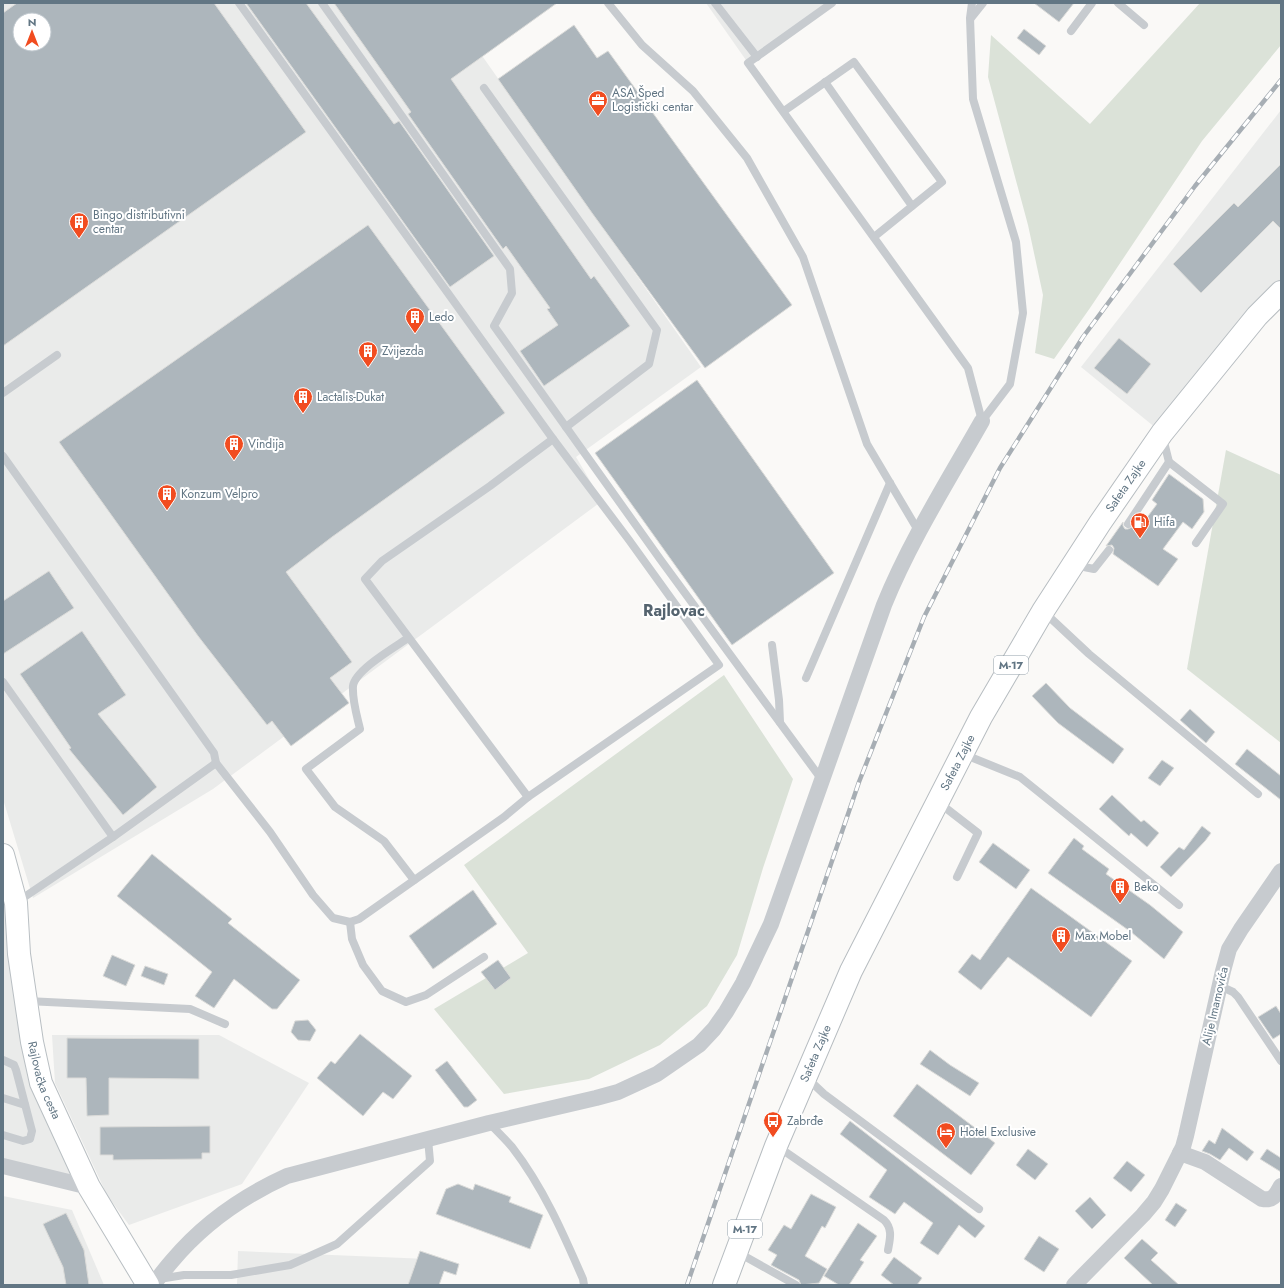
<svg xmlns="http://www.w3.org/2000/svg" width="1284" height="1288" font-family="Jost,sans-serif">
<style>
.built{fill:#eaebea;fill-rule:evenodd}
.green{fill:#dbe2d8}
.building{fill:#adb6bc;stroke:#dbdbd9;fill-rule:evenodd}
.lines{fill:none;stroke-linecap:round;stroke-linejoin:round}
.secondary-casing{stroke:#b9bfc3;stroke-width:24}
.primary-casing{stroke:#b7bdc1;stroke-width:24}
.lane{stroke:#c7cbcf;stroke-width:8}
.street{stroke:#c7cbcf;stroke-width:16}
.secondary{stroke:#fff;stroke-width:22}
.primary{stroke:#fff;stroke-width:22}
.rail-casing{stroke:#a7aeb4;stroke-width:4.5}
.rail{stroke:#fff;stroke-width:3;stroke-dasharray:9;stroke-linecap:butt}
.labels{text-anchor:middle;stroke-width:4;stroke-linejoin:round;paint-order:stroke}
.shield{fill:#fff;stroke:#919fa9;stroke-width:1}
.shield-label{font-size:11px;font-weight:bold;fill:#627684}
.poi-label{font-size:12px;fill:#627684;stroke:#fff;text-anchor:start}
.street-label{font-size:12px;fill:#627684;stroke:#fff}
.district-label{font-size:16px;font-weight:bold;fill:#55646f;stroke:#fff}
</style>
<rect width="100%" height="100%" fill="#faf9f7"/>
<!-- built -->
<g class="built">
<path d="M3 3H445L701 367 576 457 602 501 213 789 33 898 3 799ZM20 20H44V44H20Z"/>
<path d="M706 3H826L748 63Z"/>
<path d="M1281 110V294L1162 433 1081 367Z"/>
<path d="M3 901 16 903 32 1042 89 1187 3 1166Z"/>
<path d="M52 1035H219L309 1083 242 1184 129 1225 107 1195 55 1083Z"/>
<path d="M3 1196 72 1210 104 1285H3Z"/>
<path d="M238 1251 428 1259 427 1285H237Z"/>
</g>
<!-- green -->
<g class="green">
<path d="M1200 3H1281V45L1202 141 1090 308 1054 359 1035 353 1043 295 1028 225 988 77 991 35 1090 124Z"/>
<path d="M1226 450 1281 475V743L1187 669Z"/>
<path d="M724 675 793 779 763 868 737 955 707 1006 660 1045 589 1079 504 1094 434 1009 528 953 464 865Z"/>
</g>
<!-- building -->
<g class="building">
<path d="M17 3H214L306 132 3 346V13ZM20 20H44V44H20Z"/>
<path d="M246 3H306L394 124 399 121 494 256 450 287Z"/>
<path d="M334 3H557L451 79 591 279 594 276 630 326 544 386 520 351 558 325 547 309 550 308 506 246 503 249 408 114 411 112Z"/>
<path d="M1034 3H1074L1059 22Z"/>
<path d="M574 25 597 58 608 51 792 305 705 368 592 213 498 79Z"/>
<path d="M1024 29 1046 46 1039 55 1017 38Z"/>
<path d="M1281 164V229L1273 221 1201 293 1173 264 1234 203 1238 207Z"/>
<path d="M368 225 505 413 332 537 286 572 352 662 330 678 349 703 291 746 272 721 267 725 198 636 59 442Z"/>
<path d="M1119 338 1151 364 1127 394 1094 368Z"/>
<path d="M697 380 834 573 732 645 595 453Z"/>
<path d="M1169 474 1203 499 1204 512 1192 529 1183 522 1163 549 1178 559 1158 586 1113 554 1114 548 1112 545 1106 546 1123 522V526L1125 529H1128L1132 527 1137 531 1157 504 1152 500Z"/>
<path d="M49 571 74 608 3 654V601Z"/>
<path d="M82 631 126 695 98 714 157 787 123 815 69 749 71 748 20 674Z"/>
<path d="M1046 683 1070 708 1124 749 1113 764 1058 723 1032 696Z"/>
<path d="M1190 709 1215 732 1206 743 1180 720Z"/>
<path d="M1247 749 1281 776V800L1235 764Z"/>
<path d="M1162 760 1174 768 1160 786 1148 778Z"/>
<path d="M1112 795 1141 822 1144 820 1159 833 1147 847 1131 833 1129 836 1099 809Z"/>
<path d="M1202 826 1211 833 1205 841 1171 877 1160 867 1179 847 1184 850Z"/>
<path d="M1074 838 1084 846 1082 849 1109 869 1106 874 1150 905 1183 932 1164 959 1131 932 1048 873Z"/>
<path d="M993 843 1030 870 1016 889 979 862Z"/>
<path d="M152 854 232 919 228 923 300 980 277 1009H272L234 979 214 1008 195 996 212 972 117 896Z"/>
<path d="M1031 888 1132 961 1091 1017 1008 957 981 990 958 972 972 954 980 960Z"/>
<path d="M473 890 497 924 433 969 409 936Z"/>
<path d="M112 955 135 965 126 986 103 976Z"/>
<path d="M498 960 511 978 495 990 481 972Z"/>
<path d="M145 966 168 974 164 985 141 976Z"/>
<path d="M1276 1006 1281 1014V1034L1273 1039 1258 1017Z"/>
<path d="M308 1020 316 1030 310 1041 298 1040 291 1032 295 1021Z"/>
<path d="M360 1034 412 1076 393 1099 383 1092 363 1116 317 1078 331 1061 335 1064Z"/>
<path d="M67 1038 199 1039V1079L109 1078V1115L87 1116 86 1078H67Z"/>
<path d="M930 1050 950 1065 979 1083 970 1096 920 1064Z"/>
<path d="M447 1061 477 1100 468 1107H464L435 1070Z"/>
<path d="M917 1084 995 1143 971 1175 893 1116Z"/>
<path d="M850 1121 985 1226 975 1238 959 1225 938 1255 920 1243 933 1223 904 1202 895 1214 869 1197 887 1170 840 1134Z"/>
<path d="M210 1126V1153H202V1159L113 1160V1155H100V1127Z"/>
<path d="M1222 1128 1254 1152 1247 1161 1229 1148 1220 1160 1210 1154 1202 1151 1209 1140 1215 1144Z"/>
<path d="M1028 1149 1048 1164 1035 1180 1016 1165Z"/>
<path d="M1267 1149 1281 1158V1172L1260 1159Z"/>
<path d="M1127 1161 1145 1175 1131 1192 1113 1178Z"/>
<path d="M458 1184 473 1190 475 1184 511 1197 509 1202 543 1215 530 1249 436 1214 446 1189Z"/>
<path d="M811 1194 836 1207 825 1228 822 1226 805 1256 827 1269 819 1283 801 1285 799 1280 771 1265 777 1255 768 1250 784 1225 791 1229Z"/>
<path d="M1090 1197 1106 1215 1092 1229 1075 1211Z"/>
<path d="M1176 1203 1187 1210 1175 1227 1165 1220Z"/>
<path d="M66 1213 84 1250 89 1285H66L63 1267 43 1224Z"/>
<path d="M858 1223 877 1236 860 1260 864 1262 849 1285H839L824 1276Z"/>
<path d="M1039 1236 1059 1249 1044 1272 1024 1259Z"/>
<path d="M1142 1239 1158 1253 1151 1260 1179 1285H1153L1124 1258Z"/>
<path d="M420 1251 459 1264 456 1275 444 1271 439 1285H408Z"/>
<path d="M894 1257 922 1278 917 1285H894L881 1275Z"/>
</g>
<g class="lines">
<!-- secondary casing -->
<g class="secondary-casing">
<g id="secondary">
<path id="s1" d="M3 855 16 903 19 954 32 1042 41 1083 89 1187 148 1285"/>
</g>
</g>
<!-- primary casing -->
<g class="primary-casing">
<g id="primary">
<path id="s2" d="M724 1285 776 1146 851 971 981 717 1043 611 1100 523 1162 433 1257 316 1281 292"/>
</g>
</g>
<!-- lane -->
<g class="lane">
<path d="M322 3 510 269 512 293 494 326 660 559 822 780"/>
<path d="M608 3 642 45 693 91 747 158 803 257 867 444 919 532"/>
<path d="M715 3 757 57"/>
<path d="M832 3 748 63 968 368 982 421"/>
<path d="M972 3 970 18 973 99 1016 242 1023 313 1010 384 982 421"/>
<path d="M1118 3 1144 25"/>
<path d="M971 18 983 3"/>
<path d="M1071 31 1092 3"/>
<path d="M825 82 912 206"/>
<path d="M484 88 657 330 649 364 566 427"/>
<path d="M784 111 854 62 942 182 874 237"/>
<path d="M3 393 57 355"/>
<path d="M3 456 214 753 216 763 270 832 313 895 333 918 350 922 359 919 504 817 528 797 719 665 629 540 553 439 239 3"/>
<path d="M1169 462 1223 504 1196 543"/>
<path d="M1128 524 1169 462 1163 438"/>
<path d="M1074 565 1094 569 1109 550"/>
<path d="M1044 612 1089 654 1258 794"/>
<path d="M408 638C395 647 355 670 353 686 352 700 357 716 360 729L306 769 335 807 384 841 414 880"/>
<path d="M772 645 779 700 780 722"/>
<path d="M806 678 890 483"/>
<path d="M3 682 113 837"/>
<path d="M963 754 1020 777 1179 905"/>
<path d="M528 797 365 579 382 561 490 486 553 439"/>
<path d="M938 802 978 833 957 877"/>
<path d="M17 902 113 837 216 763"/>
<path d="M350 922 352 939 363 965 382 991 406 1002 426 995 484 957"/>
<path d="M1220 986 1233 992 1238 997 1281 1061"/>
<path d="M27 1001 190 1009 225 1024"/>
<path d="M3 1060 14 1065 16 1070 32 1131 30 1139 23 1141 3 1135"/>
<path d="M807 1078 824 1094 979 1209"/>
<path d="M3 1098 25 1105"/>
<path d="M489 1123C497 1131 505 1139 512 1147 543 1187 563 1233 583 1279L584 1285"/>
<path d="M777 1146 884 1220C893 1229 890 1239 888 1250"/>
<path d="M737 1252 796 1285"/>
<path d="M159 1279 184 1275H231L290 1265 337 1244 430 1161 428 1139"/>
</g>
<!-- street -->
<g class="street">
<path d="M1180 1153 1205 1162 1262 1199C1273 1201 1276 1195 1281 1186"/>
<path d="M3 1166 89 1187"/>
<path d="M153 1285C159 1277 165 1269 172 1261 203 1224 243 1196 287 1176L489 1123 596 1098 618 1092 657 1074 699 1045 714 1029 726 1012 743 983 771 924 884 605C910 541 948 481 982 421"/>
<path d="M1074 1285 1143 1215 1154 1202 1162 1189 1183 1147 1186 1136 1223 971 1229 949 1241 929 1281 871"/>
</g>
<!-- secondary -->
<use href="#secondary" class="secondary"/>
<!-- primary -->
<use href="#primary" class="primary"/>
<!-- rail casing -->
<g class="rail-casing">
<path id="rail" d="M687 1285 859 782 924 617 1000 468 1083 337 1195 186 1281 80"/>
</g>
<!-- rail -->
<use href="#rail" class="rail"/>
</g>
<!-- icons -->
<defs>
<g id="office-pin" transform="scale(1)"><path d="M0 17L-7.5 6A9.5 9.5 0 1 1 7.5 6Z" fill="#f14c20" stroke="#fff"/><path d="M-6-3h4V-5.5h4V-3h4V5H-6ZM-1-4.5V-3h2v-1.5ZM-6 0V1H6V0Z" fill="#fff"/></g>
<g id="building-pin" transform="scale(1)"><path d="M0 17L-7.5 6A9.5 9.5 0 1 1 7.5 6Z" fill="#f14c20" stroke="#fff"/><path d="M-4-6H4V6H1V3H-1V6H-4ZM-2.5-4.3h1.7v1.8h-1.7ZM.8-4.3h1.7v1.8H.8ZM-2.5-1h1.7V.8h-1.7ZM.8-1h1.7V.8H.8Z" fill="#fff"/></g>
<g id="fuel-pin" transform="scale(1)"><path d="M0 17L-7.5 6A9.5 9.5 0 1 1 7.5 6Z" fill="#f14c20" stroke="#fff"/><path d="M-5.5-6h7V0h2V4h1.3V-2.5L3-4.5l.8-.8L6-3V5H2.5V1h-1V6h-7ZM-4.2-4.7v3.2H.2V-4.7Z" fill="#fff"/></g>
<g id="bus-pin" transform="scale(1)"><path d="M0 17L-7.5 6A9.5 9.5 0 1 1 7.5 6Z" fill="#f14c20" stroke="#fff"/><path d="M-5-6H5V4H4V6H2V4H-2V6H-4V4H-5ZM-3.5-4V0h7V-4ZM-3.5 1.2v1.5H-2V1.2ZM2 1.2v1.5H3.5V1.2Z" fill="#fff"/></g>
<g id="hotel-pin" transform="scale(1)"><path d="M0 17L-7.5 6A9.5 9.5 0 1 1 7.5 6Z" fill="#f14c20" stroke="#fff"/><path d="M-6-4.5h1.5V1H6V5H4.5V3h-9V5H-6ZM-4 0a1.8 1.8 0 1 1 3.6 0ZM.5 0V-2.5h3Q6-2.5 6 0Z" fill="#fff"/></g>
</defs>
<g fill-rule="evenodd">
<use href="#office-pin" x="598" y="100"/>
<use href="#building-pin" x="79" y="222"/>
<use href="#building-pin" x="415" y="317"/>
<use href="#building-pin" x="368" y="351"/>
<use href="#building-pin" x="303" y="397"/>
<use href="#building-pin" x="234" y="444"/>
<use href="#building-pin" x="167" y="494"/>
<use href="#fuel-pin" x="1140" y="522"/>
<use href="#building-pin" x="1120" y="887"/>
<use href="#building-pin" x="1061" y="936"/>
<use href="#bus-pin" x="773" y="1121"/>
<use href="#hotel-pin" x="946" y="1132"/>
</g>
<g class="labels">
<!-- shield labels -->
<g class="shield">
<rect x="994" y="656" width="34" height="18" rx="3"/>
<rect x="728" y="1220" width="34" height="18" rx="3"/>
</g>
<g class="shield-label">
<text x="1011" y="669">M-17</text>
<text x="745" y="1233">M-17</text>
</g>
<!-- poi labels -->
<g class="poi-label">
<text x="612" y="97">ASA Šped<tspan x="612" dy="14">Logistički centar</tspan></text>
<text x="93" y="219">Bingo distributivni<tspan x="93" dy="14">centar</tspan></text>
<text x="429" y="321">Ledo</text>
<text x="382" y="355">Zvijezda</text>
<text x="317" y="401">Lactalis-Dukat</text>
<text x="248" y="448">Vindija</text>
<text x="181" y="498">Konzum Velpro</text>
<text x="1154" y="526">Hifa</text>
<text x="1134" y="891">Beko</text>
<text x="1075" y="940">Max Mobel</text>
<text x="787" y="1125">Zabrđe</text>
<text x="960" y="1136">Hotel Exclusive</text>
</g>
<!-- street labels -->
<g class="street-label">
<text dy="4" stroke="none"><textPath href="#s2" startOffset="897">Safeta Zajke</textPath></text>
<text dy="4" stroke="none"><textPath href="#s2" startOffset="573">Safeta Zajke</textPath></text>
<text transform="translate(1215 1006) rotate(-77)" y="4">Alije Imamovića</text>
<text dy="4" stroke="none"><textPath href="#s2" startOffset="249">Safeta Zajke</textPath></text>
<text dy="4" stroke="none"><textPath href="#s1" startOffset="230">Rajlovačka cesta</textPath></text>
</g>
<!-- district labels -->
<g class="district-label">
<text x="674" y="616">Rajlovac</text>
</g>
</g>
<!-- border -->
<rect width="1284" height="1288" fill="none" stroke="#627684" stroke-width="8"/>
<!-- north arrow -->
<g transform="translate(32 32)"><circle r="19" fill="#ffffff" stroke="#c0c8ce"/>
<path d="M0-3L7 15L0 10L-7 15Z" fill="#f14c20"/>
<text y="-6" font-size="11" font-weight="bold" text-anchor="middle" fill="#627684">N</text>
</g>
</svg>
